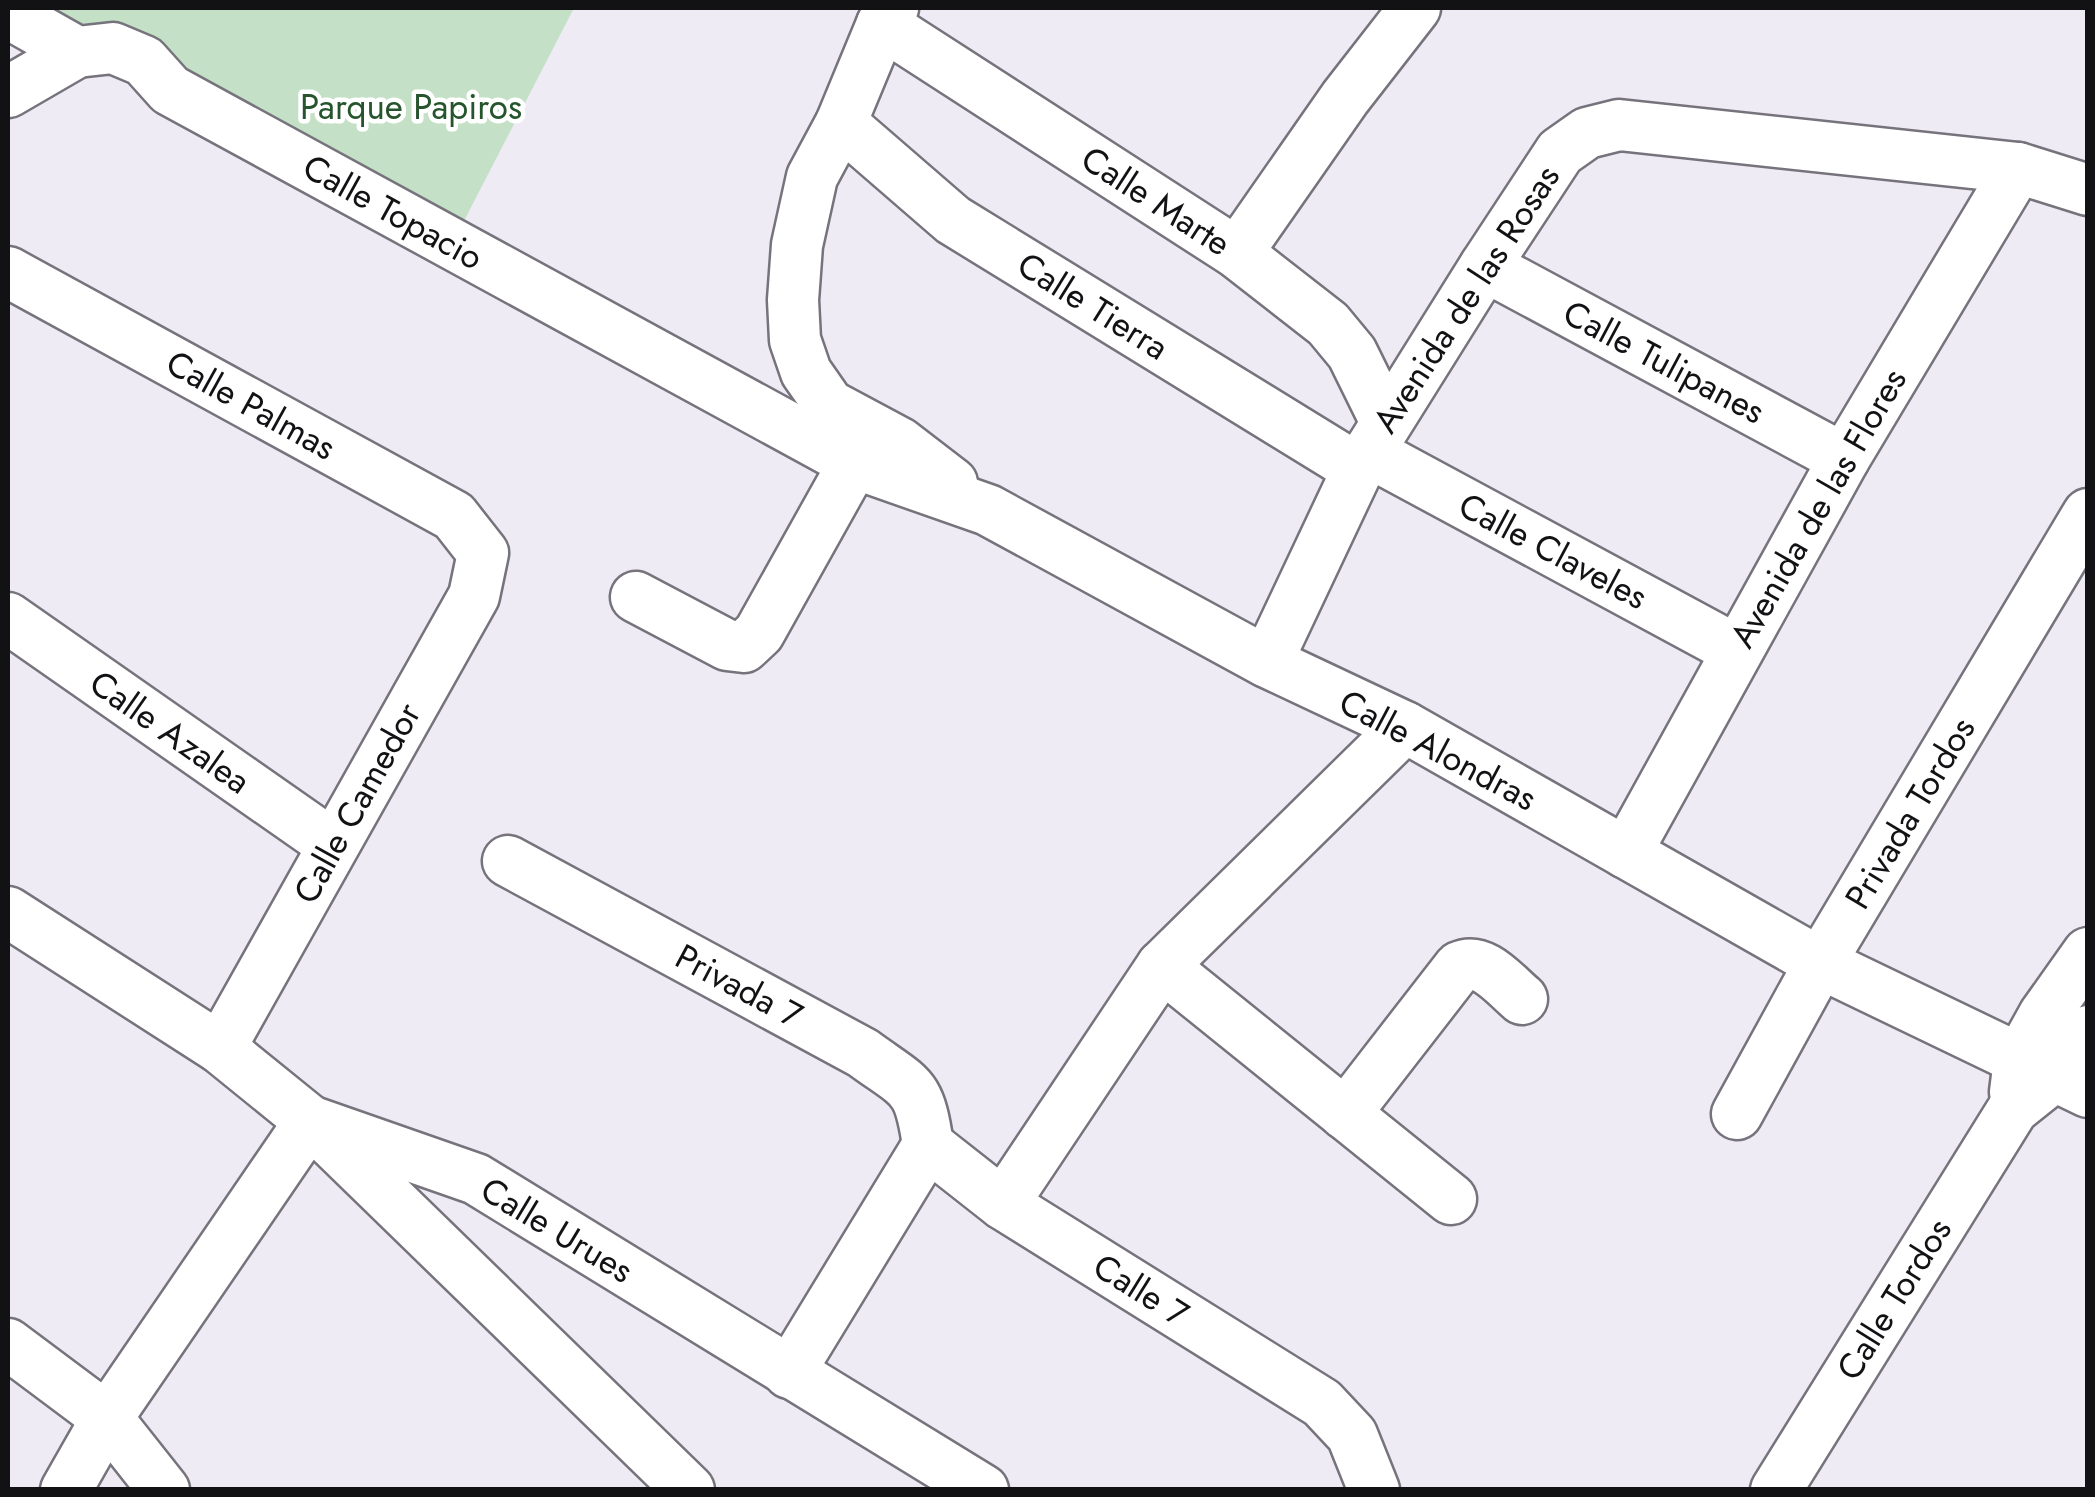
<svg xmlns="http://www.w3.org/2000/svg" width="2095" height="1497" font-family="Jost,sans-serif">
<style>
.green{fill:#c4e0c6}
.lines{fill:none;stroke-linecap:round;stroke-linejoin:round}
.minor-casing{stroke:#76737c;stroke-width:55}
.minor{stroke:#fff;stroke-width:50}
.labels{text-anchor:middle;stroke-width:9;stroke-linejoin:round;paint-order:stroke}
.park-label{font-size:35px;fill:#26552d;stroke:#fff}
.street-label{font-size:35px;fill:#121114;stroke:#fff}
</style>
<rect width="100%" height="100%" fill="#eeebf5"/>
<!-- green -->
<path class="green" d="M32 8H574L452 244Z"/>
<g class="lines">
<!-- minor casing -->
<g class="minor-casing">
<g id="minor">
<path d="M893 8 882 24 841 123 812 177 797 245 793 300 795 340 806 372 829 405 900 443 952 483"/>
<path d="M8 13 77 52 113 48 144 61 170 90 854 463 988 510 1267 662 1405 727 1820 963 2088 1092"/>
<path d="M882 24 1237 253 1328 324 1352 353 1386 422"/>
<path d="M8 92 77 52"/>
<path d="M841 123 953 220 1358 469"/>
<path d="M1237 253 1345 98 1415 8"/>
<path d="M1485 266 1844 459"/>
<path d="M8 272 454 516 483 553 474 596 220 1048"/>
<path d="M1369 452 1736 650"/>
<path d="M636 597 727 645 744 647 759 633 854 463"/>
<path d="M8 618 333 845"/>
<path d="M1267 662 1358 469 1485 266 1560 152 1587 133 1619 125 2018 168 2088 190"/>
<path d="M1626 853 1844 459 2018 168"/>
<path d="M508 861 863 1053C912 1089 919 1083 928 1145"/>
<path d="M8 912 220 1048 310 1121 689 1490"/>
<path d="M1162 966 1451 1199"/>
<path d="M2015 1092 2019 1060 2044 1015 2088 953"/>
<path d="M1345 1114 1459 967C1483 956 1504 984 1522 999"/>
<path d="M1737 1114 1820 963 2088 514"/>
<path d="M928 1145 1003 1204 1322 1403 1352 1435 1374 1490"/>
<path d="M1003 1204 1162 966 1405 727"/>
<path d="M8 1344 107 1418 164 1490"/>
<path d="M789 1373 928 1145"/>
<path d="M66 1490 107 1418 310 1121 476 1179 983 1490"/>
<path d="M1776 1490 2013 1109 2053 1077 2088 1031"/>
</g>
</g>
<!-- minor -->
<use href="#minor" class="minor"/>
</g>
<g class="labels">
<!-- park labels -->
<g class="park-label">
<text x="411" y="119">Parque Papiros</text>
</g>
<!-- street labels -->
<g class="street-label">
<text transform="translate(1156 201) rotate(33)" y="12">Calle Marte</text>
<text transform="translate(393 212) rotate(29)" y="12">Calle Topacio</text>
<text transform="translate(1466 299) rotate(-57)" y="12">Avenida de las Rosas</text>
<text transform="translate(1093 306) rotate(32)" y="12">Calle Tierra</text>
<text transform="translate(1664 362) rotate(28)" y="12">Calle Tulipanes</text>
<text transform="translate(251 405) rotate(29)" y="12">Calle Palmas</text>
<text transform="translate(1818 508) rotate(-60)" y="12">Avenida de las Flores</text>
<text transform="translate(1553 551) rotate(28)" y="12">Calle Claveles</text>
<text transform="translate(170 732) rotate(35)" y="12">Calle Azalea</text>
<text transform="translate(1438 750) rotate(28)" y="12">Calle Alondras</text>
<text transform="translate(357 803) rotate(-61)" y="12">Calle Camedor</text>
<text transform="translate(1910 813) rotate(-59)" y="12">Privada Tordos</text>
<text transform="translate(739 986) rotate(28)" y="12">Privada 7</text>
<text transform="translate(557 1230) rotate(31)" y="12">Calle Urues</text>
<text transform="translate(1141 1290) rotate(32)" y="12">Calle 7</text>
<text transform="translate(1894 1299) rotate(-58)" y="12">Calle Tordos</text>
</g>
</g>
<!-- border -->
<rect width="2095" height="1497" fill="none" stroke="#121114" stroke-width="20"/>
</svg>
